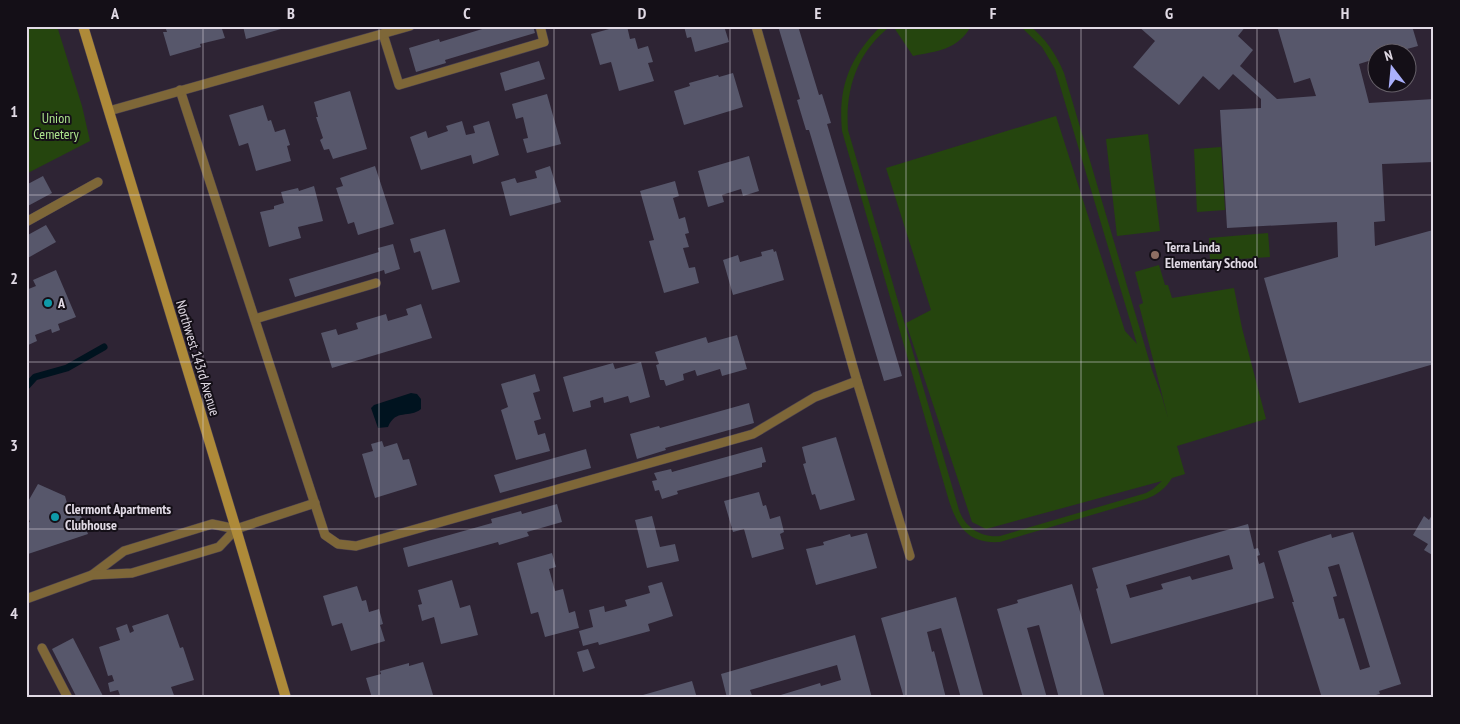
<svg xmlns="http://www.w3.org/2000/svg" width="1460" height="724" font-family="'PT Sans Narrow',sans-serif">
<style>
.green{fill:#25450e}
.water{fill:#00131f}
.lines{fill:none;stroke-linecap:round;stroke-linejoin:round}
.stream{stroke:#00131f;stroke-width:7}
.building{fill:#57576b;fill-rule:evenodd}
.service-casing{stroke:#4b4150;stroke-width:10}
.secondary-casing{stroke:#4b4150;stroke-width:11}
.service{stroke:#7e6738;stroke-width:9}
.secondary{stroke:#ae8a39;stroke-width:10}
.grid{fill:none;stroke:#e1dae5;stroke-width:1;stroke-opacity:0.55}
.education-dot{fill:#8d6e63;stroke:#140f17;stroke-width:2}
.culture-dot{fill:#0f9aa8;stroke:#140f17;stroke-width:2}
.labels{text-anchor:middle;stroke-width:4;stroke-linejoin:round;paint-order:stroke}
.park-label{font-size:14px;fill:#ace38c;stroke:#140f17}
.poi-label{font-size:14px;font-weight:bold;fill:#e1dae5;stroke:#140f17;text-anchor:start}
.street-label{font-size:14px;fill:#e1dae5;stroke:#140f17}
.neatline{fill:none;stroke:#e1dae5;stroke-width:2}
.grid-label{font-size:16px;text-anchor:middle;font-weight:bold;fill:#e1dae5}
</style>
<rect width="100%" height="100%" fill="#2e2434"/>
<!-- green -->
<g class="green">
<path d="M26 26H57L82 106 90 141 26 174Z"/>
<path d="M881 26H891C857 51 845 90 848 130L959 510C965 528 982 538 1000 536L1146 493 1153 489 1162 481 986 529 972 522 906 323 931 310 886 168 1056 116 1125 331 1137 344 1055 69 1042 47 1020 26H1030C1046 39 1056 54 1064 73L1152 370 1162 397 1168 418 1139 305 1143 303 1135 272 1159 265 1165 285H1168L1172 298 1234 288 1242 328 1266 419 1177 446 1185 474 1172 478C1166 488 1157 495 1146 499L1000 542C969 544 958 528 949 501L842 131C838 87 849 58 881 26Z"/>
<path d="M893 26H971C958 50 937 51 913 56Z"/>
<path d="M1148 134 1160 231 1117 236 1106 139Z"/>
<path d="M1221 147 1225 210 1197 212 1194 149Z"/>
<path d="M1268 233 1270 257 1210 261 1209 238Z"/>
</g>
<!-- water -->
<path class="water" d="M411 393 417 394 421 399V409C409 419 396 408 388 427L378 428 371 408 374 405Z"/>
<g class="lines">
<!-- stream -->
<path class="stream" d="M26 387 35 377 67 368 104 347"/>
</g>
<!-- building -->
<g class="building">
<path d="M165 26H221L225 38 200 44 201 47 170 56 163 32H167Z"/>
<path d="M243 26H288V27L246 39Z"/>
<path d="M492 26H533L535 33 445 60 446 63 416 72 409 48 439 39 440 42Z"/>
<path d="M620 26H627L630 39 635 38 638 49 648 46 653 62 648 63 654 81 619 91 611 62 600 65 591 34Z"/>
<path d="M684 26H724L729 42 695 52 691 37 687 38Z"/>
<path d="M778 26H798L819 95 822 94 831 123 827 124 902 376 884 381 809 130H806L797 100 800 99Z"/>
<path d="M1138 26H1246L1238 36 1253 50 1240 66 1277 99 1316 96 1310 78 1294 83 1277 26H1412L1418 46 1396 52H1378V58L1359 64 1369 103 1434 99V162L1382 164 1385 221 1374 222 1375 246 1433 230 1434 364 1299 403 1264 278 1338 257 1337 222 1227 228 1220 110 1261 108V99L1233 74 1219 90 1203 76 1179 105 1133 67 1155 41Z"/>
<path d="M539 61 545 79 505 91 500 73Z"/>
<path d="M733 73 743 107 684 125 674 91 690 86 689 83 718 75 719 77Z"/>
<path d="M350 91 367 149 333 159 329 149 324 150 320 140 323 138 316 117H318L314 102Z"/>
<path d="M547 94 561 144 527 153 523 139 528 138 523 117 516 119 512 104Z"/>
<path d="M263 105 268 121 271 120 275 132 285 129 290 145 287 146 291 161 256 171 248 143 239 146 229 115Z"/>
<path d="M462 121 466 135 475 133 473 126 489 121 499 155 473 164 471 155 421 170 410 137 426 131 428 138 448 131 446 126Z"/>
<path d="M749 156 759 191 743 196 741 189 722 195 724 202 708 207 698 171Z"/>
<path d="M375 166 394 224 358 235 354 222 348 224 336 188 343 186 340 178Z"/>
<path d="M550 166 561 202 510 216 501 182 515 178 517 183 537 178 535 171Z"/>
<path d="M43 176 52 193 26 207V185Z"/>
<path d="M675 181 679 196 673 198 679 219 685 217 689 233 685 234 689 247 683 248 689 268 695 267 699 283 664 293 649 241 654 240 640 191Z"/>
<path d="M314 186 323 221 298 227 301 238 269 247 260 212 274 209V206L284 203 281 192 298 188 299 191Z"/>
<path d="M46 225 56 242 26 259V236Z"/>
<path d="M445 229 460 282 432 290 420 251 414 253 410 239Z"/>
<path d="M393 244 400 269 385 274 384 270 295 297 289 279 379 252 378 248Z"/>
<path d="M773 249 774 252 776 251 784 280 733 295 723 260 738 255 740 262 762 256 761 252Z"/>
<path d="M56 270 76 317 58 324 60 330 52 333 51 329 35 335 37 341 26 346V290L36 286 33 280Z"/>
<path d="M421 304 432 338 332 368 321 333 336 329 338 335 358 329 356 323 386 314 388 321 408 315 406 309Z"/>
<path d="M737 335 747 369 722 376 720 369 697 376 695 370 683 374 684 380 666 386 664 380H660L656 365 659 364 655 352 706 337 708 343Z"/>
<path d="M641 362 650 397 630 403 628 396 604 403 603 397 590 401 591 407 573 412 563 377 613 363 615 369Z"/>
<path d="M535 374 540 391 533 393 541 419 534 421 538 435 545 433 550 451 516 460 501 410 508 407 501 384Z"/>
<path d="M749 403 754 423 665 448 666 450 637 459 630 434 659 426 660 428Z"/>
<path d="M836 437 855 500 820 510 815 494 812 495 803 464 806 463 802 447Z"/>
<path d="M382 441 384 447 397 443 403 460 409 459 417 485 375 498 362 454 373 451 371 444Z"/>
<path d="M762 447 766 462 762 463V467L677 491 678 494 662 499 659 490 655 491 652 481 657 480 654 473 671 469 672 472Z"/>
<path d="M586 449 591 468 500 493 494 475Z"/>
<path d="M38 484 65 496 69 510 78 508 88 534 28 554 26 549V523L30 522 26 512V505Z"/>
<path d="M759 492 763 506 766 505 770 519 780 516 784 532 780 534 784 549 752 558 744 529 733 532 724 501Z"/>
<path d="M557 504 562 522 527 532 529 536 499 545 498 542 408 567 403 548 492 523 491 519 521 511 522 514Z"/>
<path d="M1434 512V556L1424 550 1428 544 1413 535 1424 516 1429 520Z"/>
<path d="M652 516 660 547 675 544 679 561 647 568 635 520Z"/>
<path d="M1248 524 1254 549 1258 548 1260 555 1257 556 1259 564 1264 562 1274 598 1111 644 1096 589 1098 588 1092 568ZM1229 555 1233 569 1192 580 1190 576 1161 584 1163 589 1130 598 1126 585Z"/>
<path d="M1353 532 1401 684 1379 691 1380 694 1376 695 1377 698H1322L1292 602H1294L1278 551 1331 534 1332 538ZM1339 564 1370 667 1360 670 1344 618 1339 619 1333 597 1337 596 1328 567Z"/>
<path d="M867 533 877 568 816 585 806 549 824 545 823 542 850 534 851 537Z"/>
<path d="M552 553 556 567 549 569 555 591 563 589 569 613 575 611 579 628 545 637 538 612 531 614 517 563Z"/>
<path d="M452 580 460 608 470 605 478 635 441 644 434 617 422 621 418 605 422 604 418 590Z"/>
<path d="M662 582 673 616 648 624 650 631 599 645 598 642 583 646 579 631 593 627 589 610 604 606 605 612 627 606 625 600 650 593 648 586Z"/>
<path d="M1072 584 1105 698H1059L1039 625 1027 628 1047 698H1023L997 609 1018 603 1017 600Z"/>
<path d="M357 586 362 601 366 600 369 612 379 609 383 624 380 625 385 641 351 651 342 623 332 626 323 596Z"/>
<path d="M956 597 984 698H961L941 628 927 632 932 652 934 651 946 698H904L881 618Z"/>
<path d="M168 614 180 648 183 647 194 680 171 687 175 698H121L118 690 110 692 108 683 114 681 112 675 108 676 99 647 120 640 116 628 127 624 130 633 134 631 132 626Z"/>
<path d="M855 635 872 698H771L820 683 821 686 841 680 837 665 750 690 753 698H727L721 674Z"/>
<path d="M73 638 104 698H77L52 649Z"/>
<path d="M588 649 595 668 583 672 577 652Z"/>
<path d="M423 662 434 698H372L366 678 381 674 380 671 409 663V666Z"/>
<path d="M692 681 697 698H637L636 697Z"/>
</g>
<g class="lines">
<!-- service casing -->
<g class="service-casing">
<g id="service">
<path d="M756 26 857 381 910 556"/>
<path d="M383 34 399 85 544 42 540 26"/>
<path d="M180 90 325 535 338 544 356 546 753 434 815 397 857 381"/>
<path d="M109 111 410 26"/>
<path d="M26 222 98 182"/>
<path d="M255 319 376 283"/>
<path d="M92 575 124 551 212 524 236 529"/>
<path d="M26 599 92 575 132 573 219 547 236 529 315 503"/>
<path d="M42 648 68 698"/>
</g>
</g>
<!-- secondary casing -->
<g class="secondary-casing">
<path id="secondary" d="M83 26 236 529 286 698"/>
</g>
<!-- service -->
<use href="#service" class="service"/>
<!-- secondary -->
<use href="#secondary" class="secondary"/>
</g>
<!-- grid -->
<path class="grid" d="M203 26V698M379 26V698M554 26V698M730 26V698M906 26V698M1081 26V698M1257 26V698M26 195H1434M26 362H1434M26 529H1434"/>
<!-- markers -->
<circle class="education-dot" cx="1155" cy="255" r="5"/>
<g class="culture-dot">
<circle cx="48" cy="303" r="5"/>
<circle cx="55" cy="517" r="5"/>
</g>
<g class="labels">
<!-- park labels -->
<g class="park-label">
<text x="56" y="123">Union<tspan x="56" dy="16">Cemetery</tspan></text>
</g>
<!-- poi labels -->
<g class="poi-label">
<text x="1165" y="252">Terra Linda<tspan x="1165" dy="16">Elementary School</tspan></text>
<text x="58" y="308">A</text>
<text x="65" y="514">Clermont Apartments<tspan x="65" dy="16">Clubhouse</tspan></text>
</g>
<!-- street labels -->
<g class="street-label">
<text transform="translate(198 358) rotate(73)" y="5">Northwest 143rd Avenue</text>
</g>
</g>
<!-- border -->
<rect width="1460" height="724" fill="none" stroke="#140f17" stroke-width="55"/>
<!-- north arrow -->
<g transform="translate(1392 68) rotate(344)"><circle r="24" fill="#140f17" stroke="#666069"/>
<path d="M0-4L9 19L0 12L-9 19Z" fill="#aab0fb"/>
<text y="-8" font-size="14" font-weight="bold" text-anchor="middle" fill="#e1dae5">N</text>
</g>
<rect x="28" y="28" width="1404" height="668" class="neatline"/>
<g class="grid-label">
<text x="115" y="19">A</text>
<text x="291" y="19">B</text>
<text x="467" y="19">C</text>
<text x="642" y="19">D</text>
<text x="818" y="19">E</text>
<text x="993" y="19">F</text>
<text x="1169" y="19">G</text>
<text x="1345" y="19">H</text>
<text x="14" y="117">1</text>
<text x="14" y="284">2</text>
<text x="14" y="451">3</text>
<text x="14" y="619">4</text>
</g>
</svg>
